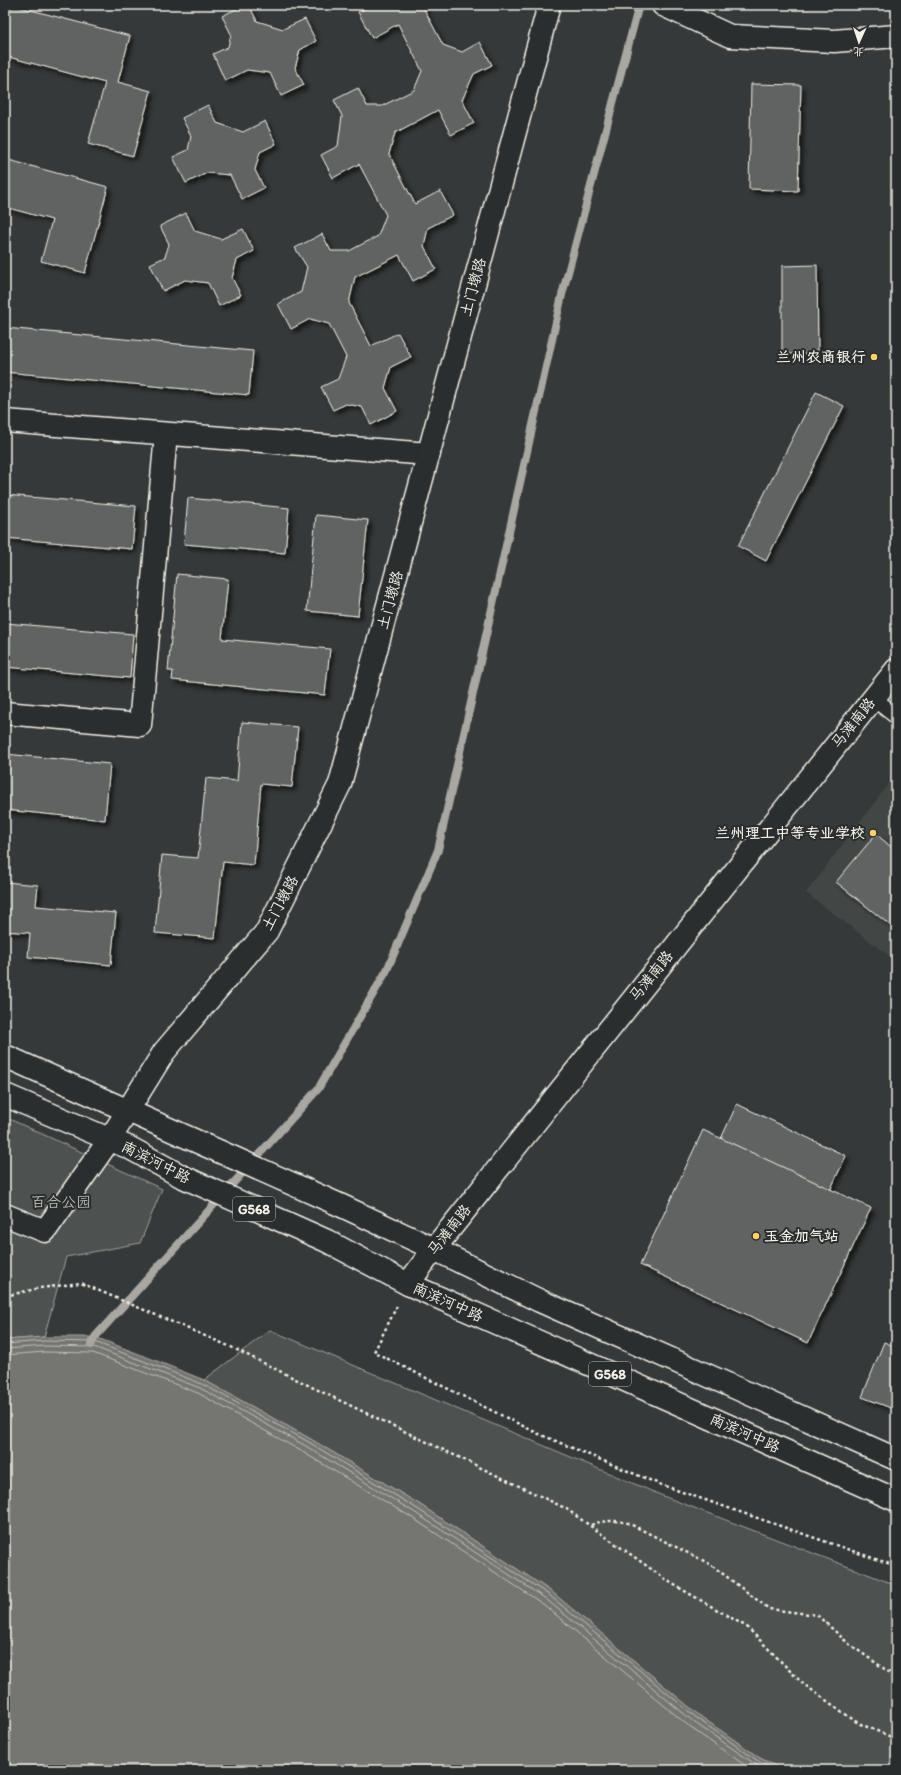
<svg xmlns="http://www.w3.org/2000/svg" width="901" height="1775" font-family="Itim,'LXGW WenKai TC',sans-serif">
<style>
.built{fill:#434645}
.green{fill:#4e514f;stroke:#a1a19c}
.water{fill:#757572;stroke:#a8a7a1}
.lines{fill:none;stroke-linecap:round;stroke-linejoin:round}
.shore{stroke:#c1bfb9;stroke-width:1}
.stream{stroke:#a8a7a1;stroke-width:8}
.building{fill:#616362;stroke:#f4f1e8;filter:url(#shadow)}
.service-casing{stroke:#f4f1e8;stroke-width:18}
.pedestrian-casing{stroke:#f4f1e8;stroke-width:25}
.minor-casing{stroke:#f4f1e8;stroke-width:25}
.tertiary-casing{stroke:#f4f1e8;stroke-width:25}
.secondary-casing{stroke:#f4f1e8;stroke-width:25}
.trunk-casing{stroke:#f4f1e8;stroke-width:25}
.path{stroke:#f4f1e8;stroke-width:2.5;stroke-dasharray:3 3;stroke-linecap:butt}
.service{stroke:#2a2d2e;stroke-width:15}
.pedestrian{stroke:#2a2d2e;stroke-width:22}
.minor{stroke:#2a2d2e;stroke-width:22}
.tertiary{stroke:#2a2d2e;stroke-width:22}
.secondary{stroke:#2a2d2e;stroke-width:22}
.trunk{stroke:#2a2d2e;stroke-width:22}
.poi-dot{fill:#ffd166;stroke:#2a2d2e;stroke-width:1.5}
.labels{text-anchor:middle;stroke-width:4;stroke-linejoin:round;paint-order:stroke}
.shield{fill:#2a2d2e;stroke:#b7b6b0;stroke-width:1}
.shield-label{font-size:14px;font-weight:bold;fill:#f4f1e8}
.street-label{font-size:15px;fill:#f4f1e8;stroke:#2a2d2e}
.poi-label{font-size:15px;font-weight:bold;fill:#f4f1e8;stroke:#2a2d2e;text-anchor:end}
.park-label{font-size:15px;fill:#bab9b2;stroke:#2a2d2e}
</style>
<defs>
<filter id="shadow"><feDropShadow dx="3.5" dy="3.5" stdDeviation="2" flood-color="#0009"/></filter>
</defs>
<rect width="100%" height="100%" fill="#363939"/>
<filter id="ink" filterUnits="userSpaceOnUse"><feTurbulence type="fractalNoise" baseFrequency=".025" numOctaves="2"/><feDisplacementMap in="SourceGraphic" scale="8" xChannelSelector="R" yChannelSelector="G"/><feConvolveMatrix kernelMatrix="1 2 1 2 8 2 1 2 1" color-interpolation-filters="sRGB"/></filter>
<g filter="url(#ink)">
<!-- built -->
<path class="built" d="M896 774V961L806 893Z"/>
<!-- green -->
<g class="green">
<path d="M5 1117 162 1189 140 1243 66 1257 44 1337 5 1340Z"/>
<path d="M270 1330 663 1496 896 1585V1770H783L760 1758 700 1716 552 1592 419 1504 309 1438 204 1380Z"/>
</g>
<!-- water -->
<path class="water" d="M44 1337H95L147 1357 204 1380 309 1438 419 1504 552 1592 700 1716 760 1758 783 1770H5V1340Z"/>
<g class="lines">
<!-- shore -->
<g class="shore">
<path d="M5 1344 45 1341 95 1342 202 1384 307 1441 416 1508 549 1595 698 1719 758 1761 774 1770"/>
<path d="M5 1349 45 1346 94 1347 200 1388 304 1445 414 1512 546 1599 695 1723 764 1770"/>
<path d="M5 1355 45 1352 93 1353 198 1393 301 1451 411 1517 543 1604 691 1728 752 1770"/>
</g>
<!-- stream -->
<path class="stream" d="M91 1345 95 1337 318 1089 387 970 438 850 562 295 639 5"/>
</g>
<!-- building -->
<g class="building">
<path d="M12 5 130 36 118 82 151 91 133 156 88 144 105 83 5 56V11L9 13Z"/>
<path d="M244 5H249L257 21 283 29 305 19 316 41 300 50 295 68 304 85 281 96 270 73 247 70 225 81 213 54 228 47 231 34 222 16Z"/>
<path d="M373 5H427L424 9 443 45 462 52 480 42 492 65 474 74 462 100 474 123 451 135 438 110 395 133 389 154 415 204 440 191 453 215 428 228 424 246 436 269 413 281 399 255 355 277 349 303 371 346 398 333 411 357 391 367 385 388 397 411 371 425 362 407 346 404 333 410 321 387 338 379 346 357 329 324 310 319 291 329 278 304 301 292 307 267 295 248 322 234 331 251H349L378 236 386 215 359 164 333 178 321 155 338 146 342 116 334 100 358 88 367 106H382L414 90 422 71 398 24 372 38 358 12Z"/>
<path d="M751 84 801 85 798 191 749 189Z"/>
<path d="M208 105 217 123 243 132 265 121 276 144 260 152 255 170 264 188 242 199 230 175 207 173 186 183 173 157 188 150 191 136 182 118Z"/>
<path d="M5 159 108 187 85 273 41 261 52 220 5 207Z"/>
<path d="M186 213 195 231 221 239 243 229 254 251 237 260 232 278 241 295 219 306 208 283 185 280 163 291 150 264 165 257 169 244 160 226Z"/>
<path d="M817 265 818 354H782V266Z"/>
<path d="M5 328 253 351 249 395 5 372Z"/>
<path d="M816 392 844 406 766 561 738 546Z"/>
<path d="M5 495 136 506 132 549 5 538Z"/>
<path d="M188 498 289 508 285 553 184 544Z"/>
<path d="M316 515 368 520 358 616 307 611Z"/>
<path d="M177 574 228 579 222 639 330 649 325 695 172 680 173 671H168Z"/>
<path d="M5 623 133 634 130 678 5 667Z"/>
<path d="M242 722 298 727 292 787 261 784 254 865 223 862 215 938 155 933 162 855 198 858 206 778 237 781Z"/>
<path d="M5 754 110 764 105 820 5 810Z"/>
<path d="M876 834 896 851V930L836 882Z"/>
<path d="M5 882 38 885 36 906 116 913 111 965 28 957 30 933 5 931Z"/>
<path d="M737 1104 846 1156 827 1197 718 1145Z"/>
<path d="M703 1130 871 1208 808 1343 640 1265Z"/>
<path d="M884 1342 896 1347V1410L862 1397Z"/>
</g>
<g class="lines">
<!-- service casing -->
<g class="service-casing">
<path id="service" d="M873 698 896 716"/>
</g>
<!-- pedestrian casing -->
<g class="pedestrian-casing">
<path id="pedestrian" d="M5 1215 45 1231 110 1139"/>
</g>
<!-- minor casing -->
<g class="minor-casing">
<g id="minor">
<path d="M663 5 730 36 834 41 896 36"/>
<path d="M5 421 429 454"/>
<path d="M5 713 140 725 166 434"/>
</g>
</g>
<!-- tertiary casing -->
<g class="tertiary-casing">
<path id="tertiary" d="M110 1139 164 1052 267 931 340 784 549 5"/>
</g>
<!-- secondary casing -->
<g class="secondary-casing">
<path id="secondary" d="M408 1284 434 1249 896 670"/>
</g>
<!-- trunk casing -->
<g class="trunk-casing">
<g id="trunk">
<path d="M5 1056 342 1206 434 1249 540 1301 896 1459"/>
<path d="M5 1095 130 1148 181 1176 327 1241 408 1284 896 1500"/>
</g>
</g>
<!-- path -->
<g class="path">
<path d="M5 1296 40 1288 81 1283 231 1347 320 1391 565 1508 671 1583 747 1627 802 1683 858 1723 896 1739"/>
<path d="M397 1306 374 1352 539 1434 659 1484 896 1566"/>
<path d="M591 1525C604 1520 614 1520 628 1523L710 1564 769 1609 817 1615 849 1644 896 1677"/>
</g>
<!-- service -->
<use href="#service" class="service"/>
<!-- pedestrian -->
<use href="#pedestrian" class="pedestrian"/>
<!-- minor -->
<use href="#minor" class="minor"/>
<!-- tertiary -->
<use href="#tertiary" class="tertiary"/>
<!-- secondary -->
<use href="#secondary" class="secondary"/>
<!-- trunk -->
<use href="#trunk" class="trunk"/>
</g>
</g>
<!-- markers -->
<g class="poi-dot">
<circle cx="874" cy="357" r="4"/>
<circle cx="873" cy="833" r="4"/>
<circle cx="756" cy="1236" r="4"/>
</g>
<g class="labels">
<!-- shield labels -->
<g class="shield">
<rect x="233" y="1197" width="42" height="24" rx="3"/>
<rect x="589" y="1362" width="42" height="24" rx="3"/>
</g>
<g class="shield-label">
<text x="254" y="1214">G568</text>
<text x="610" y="1379">G568</text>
</g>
<!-- street labels -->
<g class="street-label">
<text transform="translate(473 287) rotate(-75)" y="5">土门墩路</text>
<text transform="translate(390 600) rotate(-75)" y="5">土门墩路</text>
<text transform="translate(853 723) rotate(-51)" y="5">马滩南路</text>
<text transform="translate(280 903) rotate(-62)" y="5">土门墩路</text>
<text transform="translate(651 976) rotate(-51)" y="5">马滩南路</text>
<text transform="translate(156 1162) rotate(27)" y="5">南滨河中路</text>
<text transform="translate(449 1230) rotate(-52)" y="5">马滩南路</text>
<text transform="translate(448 1302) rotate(24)" y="5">南滨河中路</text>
<text transform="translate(745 1433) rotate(24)" y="5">南滨河中路</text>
</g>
<!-- poi labels -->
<g class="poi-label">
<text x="866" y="362">兰州农商银行</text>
<text x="865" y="838">兰州理工中等专业学校</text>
<text x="764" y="1241" text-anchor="start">玉金加气站</text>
</g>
<!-- park labels -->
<g class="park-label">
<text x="61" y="1207">百合公园</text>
</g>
</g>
<!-- margin -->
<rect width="901" height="1775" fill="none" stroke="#2a2d2e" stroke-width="20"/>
<rect x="10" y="10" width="881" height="1755" fill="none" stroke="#f4f1e8" stroke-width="1.5" filter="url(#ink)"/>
<!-- north arrow -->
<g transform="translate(859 42) rotate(183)" stroke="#2a2d2e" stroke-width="3" paint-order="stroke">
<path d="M0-3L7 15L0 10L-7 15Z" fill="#f4f1e8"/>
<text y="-6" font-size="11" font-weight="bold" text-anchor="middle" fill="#f4f1e8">北</text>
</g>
</svg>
